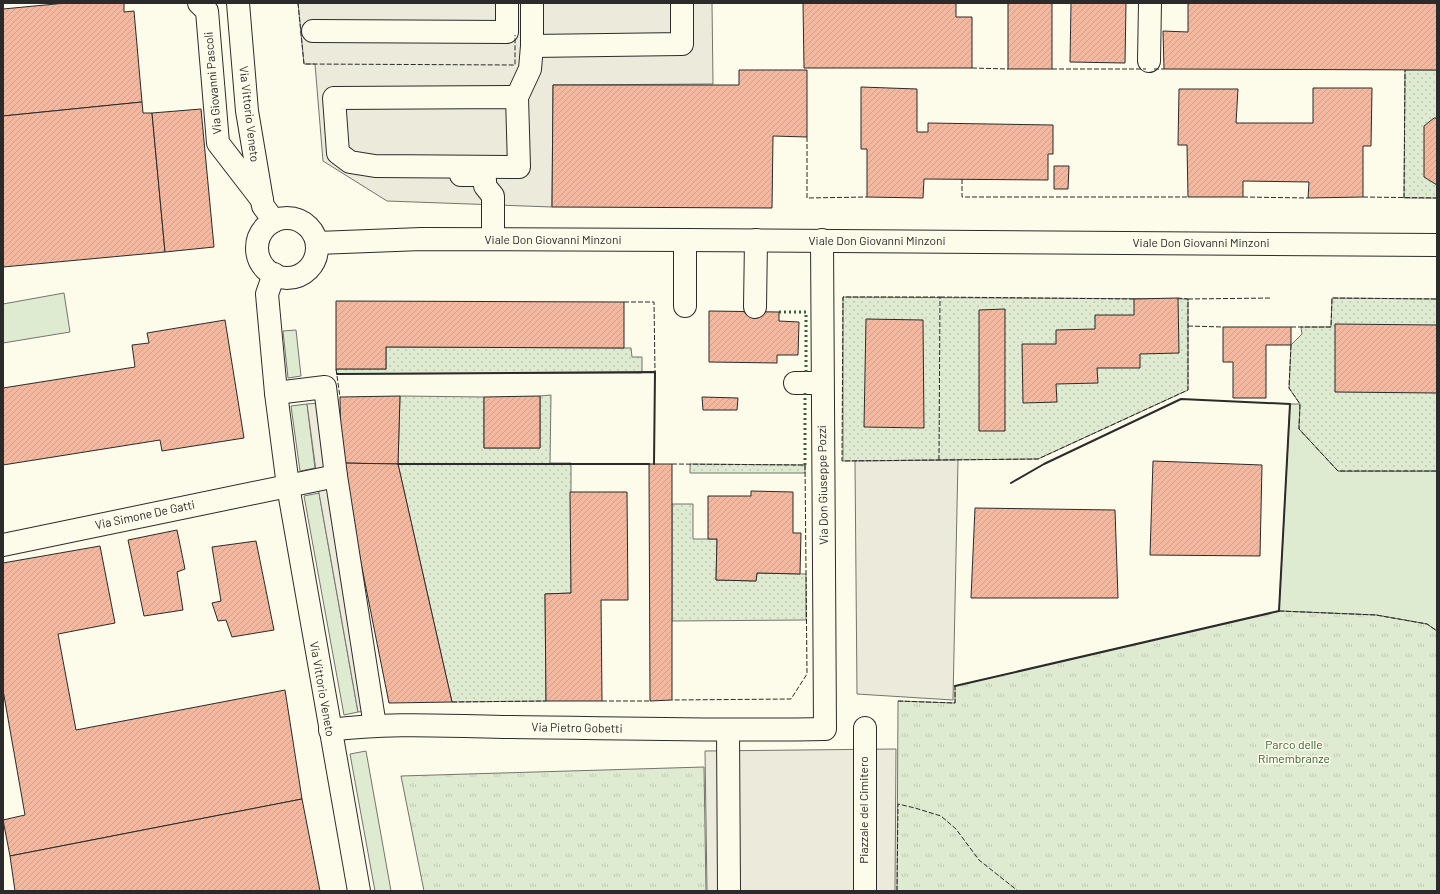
<svg xmlns="http://www.w3.org/2000/svg" width="1440" height="894" font-family="Barlow,sans-serif">
<style>
.grass{fill:#deebd1;stroke:#74746e}
.park{fill:url(#park-tufts);stroke:#74746e}
.garden{fill:url(#garden-dots);stroke:#74746e}
.parking{fill:#eceadb;stroke:#74746e}
.building{fill:url(#building-hatch);stroke:#2b2b2b}
.lines{fill:none;stroke-linecap:round;stroke-linejoin:round}
.minor-casing{stroke:#2b2b2b;stroke-width:24}
.major-casing{stroke:#2b2b2b;stroke-width:24}
.minor{stroke:#fdfbea;stroke-width:22}
.major{stroke:#fdfbea;stroke-width:22}
.hedge{stroke:#34623c;stroke-width:3;stroke-dasharray:2 3;stroke-linecap:butt}
.fence{stroke:#2b2b2b;stroke-width:1;stroke-dasharray:5 2;stroke-linecap:butt}
.wall{stroke:#2b2b2b;stroke-width:2}
.labels{text-anchor:middle;stroke-width:3;stroke-linejoin:round;paint-order:stroke}
.street-label{font-size:12px;fill:#2b2b2b;stroke:#fdfbea}
.park-label{font-size:12px;fill:#34623c;stroke:#fdfbea}
</style>
<defs>
<pattern id="park-tufts" width="24" height="20" patternUnits="userSpaceOnUse"><rect width="24" height="20" fill="#deebd1"/><path d="M3 7l-1-3M5 7V3M7 7l1-3M15 17l-1-3M17 17v-4M19 17l1-3" fill="none" stroke="#bfcab4"/></pattern>
<pattern id="garden-dots" width="8" height="8" patternUnits="userSpaceOnUse"><rect width="8" height="8" fill="#deebd1"/><path d="M2 2h.1M6 6h.1" fill="none" stroke="#bfcab4" stroke-width="1.8" stroke-linecap="round"/></pattern>
<pattern id="building-hatch" width="6" height="6" patternUnits="userSpaceOnUse"><rect width="6" height="6" fill="#f2b8a0"/><path d="M-1 1l2-2M0 6l6-6M5 7l2-2" fill="none" stroke="#d09e8a"/></pattern>
</defs>
<rect width="100%" height="100%" fill="#fdfbea"/>
<!-- grass -->
<g class="grass">
<path d="M64 293 70 332 3 343V304Z"/>
<path d="M296 330 301 376 288 378 283 331Z"/>
<path d="M307 404 315 468 300 471 291 406Z"/>
<path d="M1290 404H1300L1299 429 1338 471H1437V631L1427 624 1376 615 1279 611Z"/>
<path d="M319 493 358 712 344 715 304 496Z"/>
<path d="M366 751 391 891H375L350 754Z"/>
</g>
<!-- park -->
<g class="park">
<path d="M1279 611 1376 615 1427 624 1437 631V891H897L898 701 955 703V686Z"/>
<path d="M704 767 706 891H424L401 776Z"/>
</g>
<!-- garden -->
<g class="garden">
<path d="M1405 70H1437V198H1404Z"/>
<path d="M843 297 1188 299V390L1038 459 843 461Z"/>
<path d="M1332 298 1437 299V471H1338L1299 429 1300 404 1289 388 1291 345 1302 334 1301 327H1331Z"/>
<path d="M386 347 631 348 632 357H642V373L337 374 336 369H386Z"/>
<path d="M551 395 550 463H571V593L545 594 546 701 452 702 398 464 400 396 484 397V448H540V396Z"/>
<path d="M690 464 805 465V473H690Z"/>
<path d="M672 504H693V539H717L716 580 756 581 757 573 806 574V620L672 621Z"/>
</g>
<!-- parking -->
<g class="parking">
<path d="M298 3H712L713 84 553 85 552 207 387 201 323 161 315 64H304Z"/>
<path d="M332 402 383 709 358 712 319 493 307 404Z"/>
<path d="M958 460 953 700 857 694 855 461Z"/>
<path d="M896 749 895 891H707L705 751Z"/>
</g>
<!-- building -->
<g class="building">
<path d="M66 3H124V12L134 11 142 102 3 116V9Z"/>
<path d="M803 3H956V17H972V68H804Z"/>
<rect x="1008" y="3" width="44" height="66"/>
<path d="M1071 3H1126L1125 63 1070 62Z"/>
<path d="M1188 3H1437V70L1164 69 1163 31 1188 32Z"/>
<path d="M739 70H807V137L773 136 772 208 552 207 553 85H739Z"/>
<path d="M861 87 917 89V132H928V123L1053 125V154H1048V180L924 179 923 198 867 197V149H861Z"/>
<path d="M1313 88H1372L1371 146H1363V197L1308 198 1309 182 1243 181V197H1188L1187 145H1178L1179 89H1238L1236 123H1313Z"/>
<path d="M142 102 143 113H152L165 252 3 267V116Z"/>
<path d="M201 109 214 247 165 252 152 113Z"/>
<path d="M1434 118H1437V185L1424 177V126Z"/>
<path d="M1054 166H1069L1068 189H1054Z"/>
<path d="M1178 298 1179 353 1140 354V368H1097L1098 383 1056 384 1057 402 1023 403 1022 344H1056V330L1095 329V315H1134V299Z"/>
<path d="M336 301 624 302V348L386 347V369H336Z"/>
<path d="M1005 309V431H979V310Z"/>
<path d="M709 311 779 312V321L799 322 798 355H777V363L709 362Z"/>
<path d="M866 319 923 320 924 428 864 427Z"/>
<path d="M225 320 244 438 162 451 160 440 3 465V388L135 367 132 345 149 343 147 333Z"/>
<path d="M1335 324 1437 325V393L1335 392Z"/>
<path d="M1223 327H1291V345H1266V398H1233V362H1223Z"/>
<path d="M400 396 398 464 341 463 340 397Z"/>
<path d="M540 396V448H484V397Z"/>
<path d="M702 397 738 398 737 410H703Z"/>
<path d="M1153 461 1262 465 1260 556 1150 555Z"/>
<path d="M341 463 398 464 452 702 389 703Z"/>
<path d="M649 464H672V700L650 701Z"/>
<path d="M751 491 793 492V533H801L800 574 757 573 756 581 716 580 717 539H708V496H751Z"/>
<path d="M570 492H627L628 600H601L602 701H546L545 594 571 593Z"/>
<path d="M975 508 1115 510 1118 598H971Z"/>
<path d="M177 530 185 569 177 572 183 610 144 616 128 540Z"/>
<path d="M256 541 274 630 232 637 226 620 218 621 212 603 221 601 212 547Z"/>
<path d="M100 546 115 623 58 634 76 730 285 690 302 799 10 856 3 820 25 815 3 690V563Z"/>
<path d="M302 799 320 891H15L10 856Z"/>
</g>
<g class="lines">
<!-- minor casing -->
<g class="minor-casing">
<g id="minor">
<path d="M199 3 207 11 218 143 262 200"/>
<path d="M532 3V46L682 44V3"/>
<path d="M313 31 507 32V3"/>
<path d="M1149 61 1150 3"/>
<path d="M517 97 519 167 375 166 350 162 338 153 334 98Z"/>
<path d="M517 97 530 69 532 46"/>
<path d="M461 175H480L485 180V186L493 196V239"/>
<path d="M317 243 422 239 685 240 1437 245"/>
<path d="M685 306V240"/>
<path d="M755 307 756 240"/>
<path d="M795 383H822"/>
<path d="M276 393 325 387 336 476 375 726"/>
<path d="M3 545 336 476"/>
<path d="M330 730C389 722 450 726 511 727 615 728 720 731 825 729L822 240"/>
<path d="M728 730 729 891"/>
<path d="M865 891V728"/>
</g>
</g>
<!-- major casing -->
<g class="major-casing">
<g id="major">
<path d="M238 3 247 111 263 206 274 221"/>
<circle cx="287" cy="248" r="30"/>
<path d="M274 274 267 294 276 393 288 486 359 891"/>
</g>
</g>
<!-- minor -->
<use href="#minor" class="minor"/>
<!-- major -->
<use href="#major" class="major"/>
<!-- hedge -->
<g class="hedge">
<path d="M779 312H806V372"/>
<path d="M805 465V392"/>
</g>
<!-- fence -->
<g class="fence">
<path d="M298 3 304 64 515 65V35"/>
<path d="M972 68 1008 69"/>
<path d="M1052 69H1146"/>
<path d="M1154 69H1164"/>
<path d="M807 137V198L867 197"/>
<path d="M962 179V197H1188"/>
<path d="M1243 197 1308 198"/>
<path d="M1363 197 1437 198"/>
<path d="M1404 198 1405 70"/>
<path d="M940 297 1134 299"/>
<path d="M1188 299 1272 298"/>
<path d="M624 302H654L655 372"/>
<path d="M1188 326 1223 327"/>
<path d="M1291 327H1331L1332 298 1437 299"/>
<path d="M1291 345 1289 388 1300 404 1299 429 1338 471H1437"/>
<path d="M336 369 340 397"/>
<path d="M939 460 940 297H843L842 461 1038 459 1188 390V299L1178 298"/>
<path d="M672 464 805 465 807 674 791 699 672 700"/>
<path d="M1279 611 1376 615 1427 624 1437 631"/>
<path d="M602 701H650"/>
<path d="M898 701 955 703V686"/>
<path d="M452 702 546 701"/>
<path d="M897 891 898 804 915 808 941 816 956 829 979 860 1018 891"/>
</g>
<!-- wall -->
<g class="wall">
<path d="M337 374 655 372 654 464"/>
<path d="M398 464H649"/>
<path d="M955 686 1279 611 1290 404 1181 399 1044 464 1011 483"/>
</g>
</g>
<g class="labels">
<!-- street labels -->
<g class="street-label">
<text transform="translate(213 83) rotate(-95)" y="4">Via Giovanni Pascoli</text>
<text transform="translate(249 114) rotate(83)" y="4">Via Vittorio Veneto</text>
<text x="553" y="244">Viale Don Giovanni Minzoni</text>
<text x="877" y="245">Viale Don Giovanni Minzoni</text>
<text x="1201" y="247">Viale Don Giovanni Minzoni</text>
<text transform="translate(823 485) rotate(-91)" y="4">Via Don Giuseppe Pozzi</text>
<text transform="translate(145 515) rotate(-12)" y="4">Via Simone De Gatti</text>
<text transform="translate(322 689) rotate(80)" y="4">Via Vittorio Veneto</text>
<text transform="translate(577 728) rotate(1)" y="4">Via Pietro Gobetti</text>
<text transform="translate(864 810) rotate(-90)" y="4">Piazzale del Cimitero</text>
</g>
<!-- park labels -->
<g class="park-label">
<text x="1294" y="749">Parco delle<tspan x="1294" dy="14">Rimembranze</tspan></text>
</g>
</g>
<!-- border -->
<rect width="1440" height="894" fill="none" stroke="#2b2b2b" stroke-width="8"/>
</svg>
